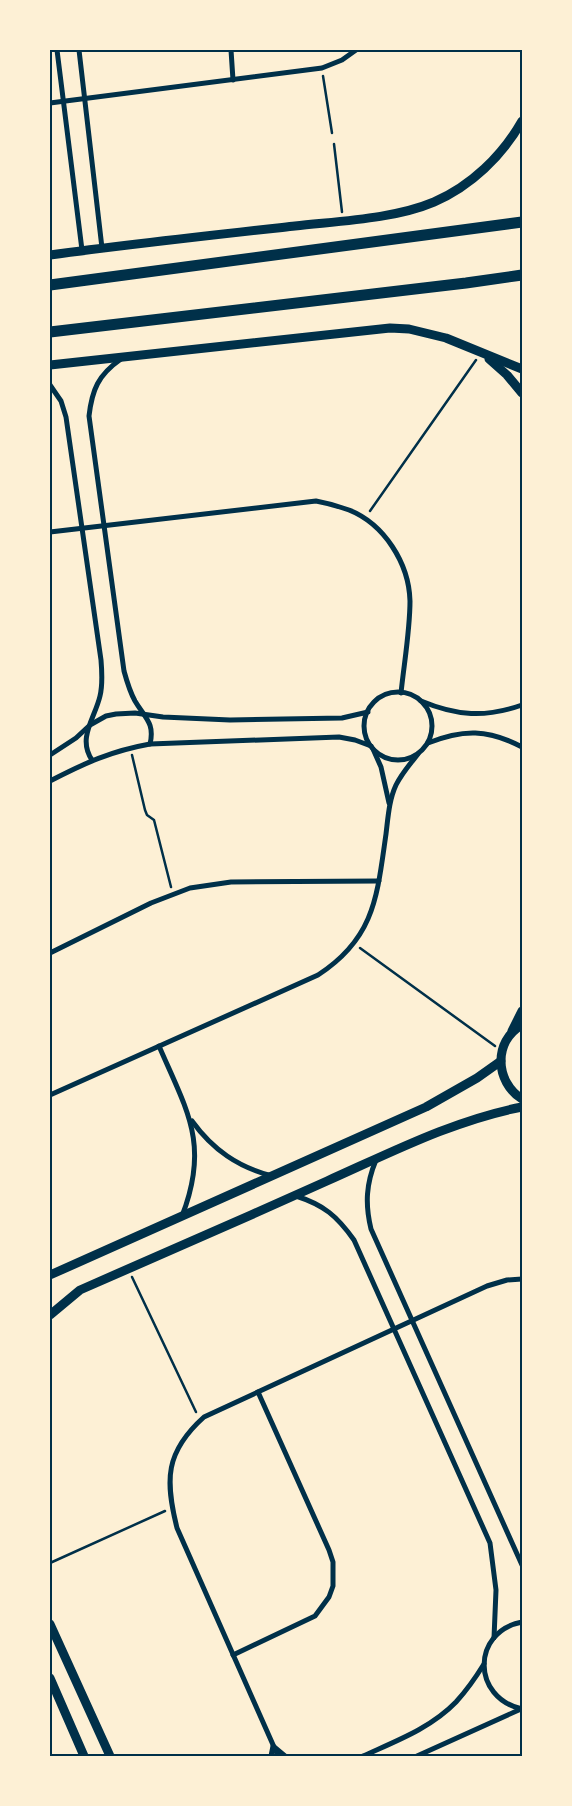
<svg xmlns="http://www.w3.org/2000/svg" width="572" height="1806" font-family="Poppins,sans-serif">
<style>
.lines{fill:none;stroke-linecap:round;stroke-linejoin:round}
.path{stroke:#003049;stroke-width:2.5}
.minor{stroke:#003049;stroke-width:5}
.tertiary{stroke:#003049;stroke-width:9}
.primary{stroke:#003049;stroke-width:11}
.neatline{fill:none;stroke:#003049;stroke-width:2}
</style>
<rect width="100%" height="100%" fill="#fdf0d5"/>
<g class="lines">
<!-- path -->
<g class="path">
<path d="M323 76 332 133"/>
<path d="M334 144 342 212"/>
<path d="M370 511 476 360"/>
<path d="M132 755 145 810 147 815 154 820 171 887"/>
<path d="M360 948 495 1046"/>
<path d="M132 1277 196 1412"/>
<path d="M50 1563 165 1511"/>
</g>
<!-- minor -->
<g class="minor">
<path d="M57 50 82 250"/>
<path d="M79 50 102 248"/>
<path d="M231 50 233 80"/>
<path d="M50 103 322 68 342 60 356 50"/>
<path d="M121 359C98 375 92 390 89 416L124 671C127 682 130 692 135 701 145 718 155 723 150 744"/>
<path d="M50 385 61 401 66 417 101 660C102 672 103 684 100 696 95 718 77 738 92 760"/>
<path d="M50 532 316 501C327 503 338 506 349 510 384 524 409 563 410 601 410 630 404 664 401 693"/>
<circle cx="398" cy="726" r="34"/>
<path d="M421 701C457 716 485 718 522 705"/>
<path d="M428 743C463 729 488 729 522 747"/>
<path d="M373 749 381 767 389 803"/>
<path d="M50 755 76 738 90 725 106 716 116 714 135 713 163 717 230 720 342 718 368 712"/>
<path d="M50 781C85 763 111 751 150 744L339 737 355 740 371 746"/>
<path d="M50 953 151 903 190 888 231 882 379 881"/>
<path d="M159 1046C187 1111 210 1144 182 1216"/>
<path d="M50 1095 318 975C375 938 377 896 386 834 388 818 389 800 396 785 402 773 410 764 418 754"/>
<path d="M192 1121C213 1150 238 1167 272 1176"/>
<path d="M376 1160C366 1184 365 1204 371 1229L522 1565"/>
<path d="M296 1196C324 1205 337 1216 354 1240L490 1543 496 1590 494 1638"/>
<path d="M522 1622C471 1632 472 1698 522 1709"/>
<path d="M233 1655 315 1616 329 1597 333 1586V1562L329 1550 258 1392"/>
<path d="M271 1756 273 1746 285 1756"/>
<path d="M278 1756 177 1528C165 1480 165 1452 204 1417L487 1286 507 1280 522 1279"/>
<path d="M363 1756C396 1741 431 1728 456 1702 467 1690 476 1677 484 1664"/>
<path d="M417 1756 521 1709"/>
</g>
<!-- tertiary -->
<g class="tertiary">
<path d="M50 255C132 244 214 235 295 226 339 221 394 219 434 202 471 186 502 156 522 121"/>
<path d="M489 359 507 375 522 393"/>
<path d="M50 365 390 328 409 329 446 338 522 369"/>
<path d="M522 1025C493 1041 495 1082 522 1099"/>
<path d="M512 1031 522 1011"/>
<path d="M50 1275 426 1107 477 1078 501 1061"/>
<path d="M50 1315 80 1290C163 1254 245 1218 327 1181 390 1153 454 1120 522 1107"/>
<path d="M50 1624 110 1756"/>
<path d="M50 1678 84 1756"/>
</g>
<!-- primary -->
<g class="primary">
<path d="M50 285 522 222"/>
<path d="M50 332 466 283 522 275"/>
</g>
</g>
<!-- border -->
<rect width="572" height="1806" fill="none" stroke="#fdf0d5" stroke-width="102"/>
<rect x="51" y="51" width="470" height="1704" class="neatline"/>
</svg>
